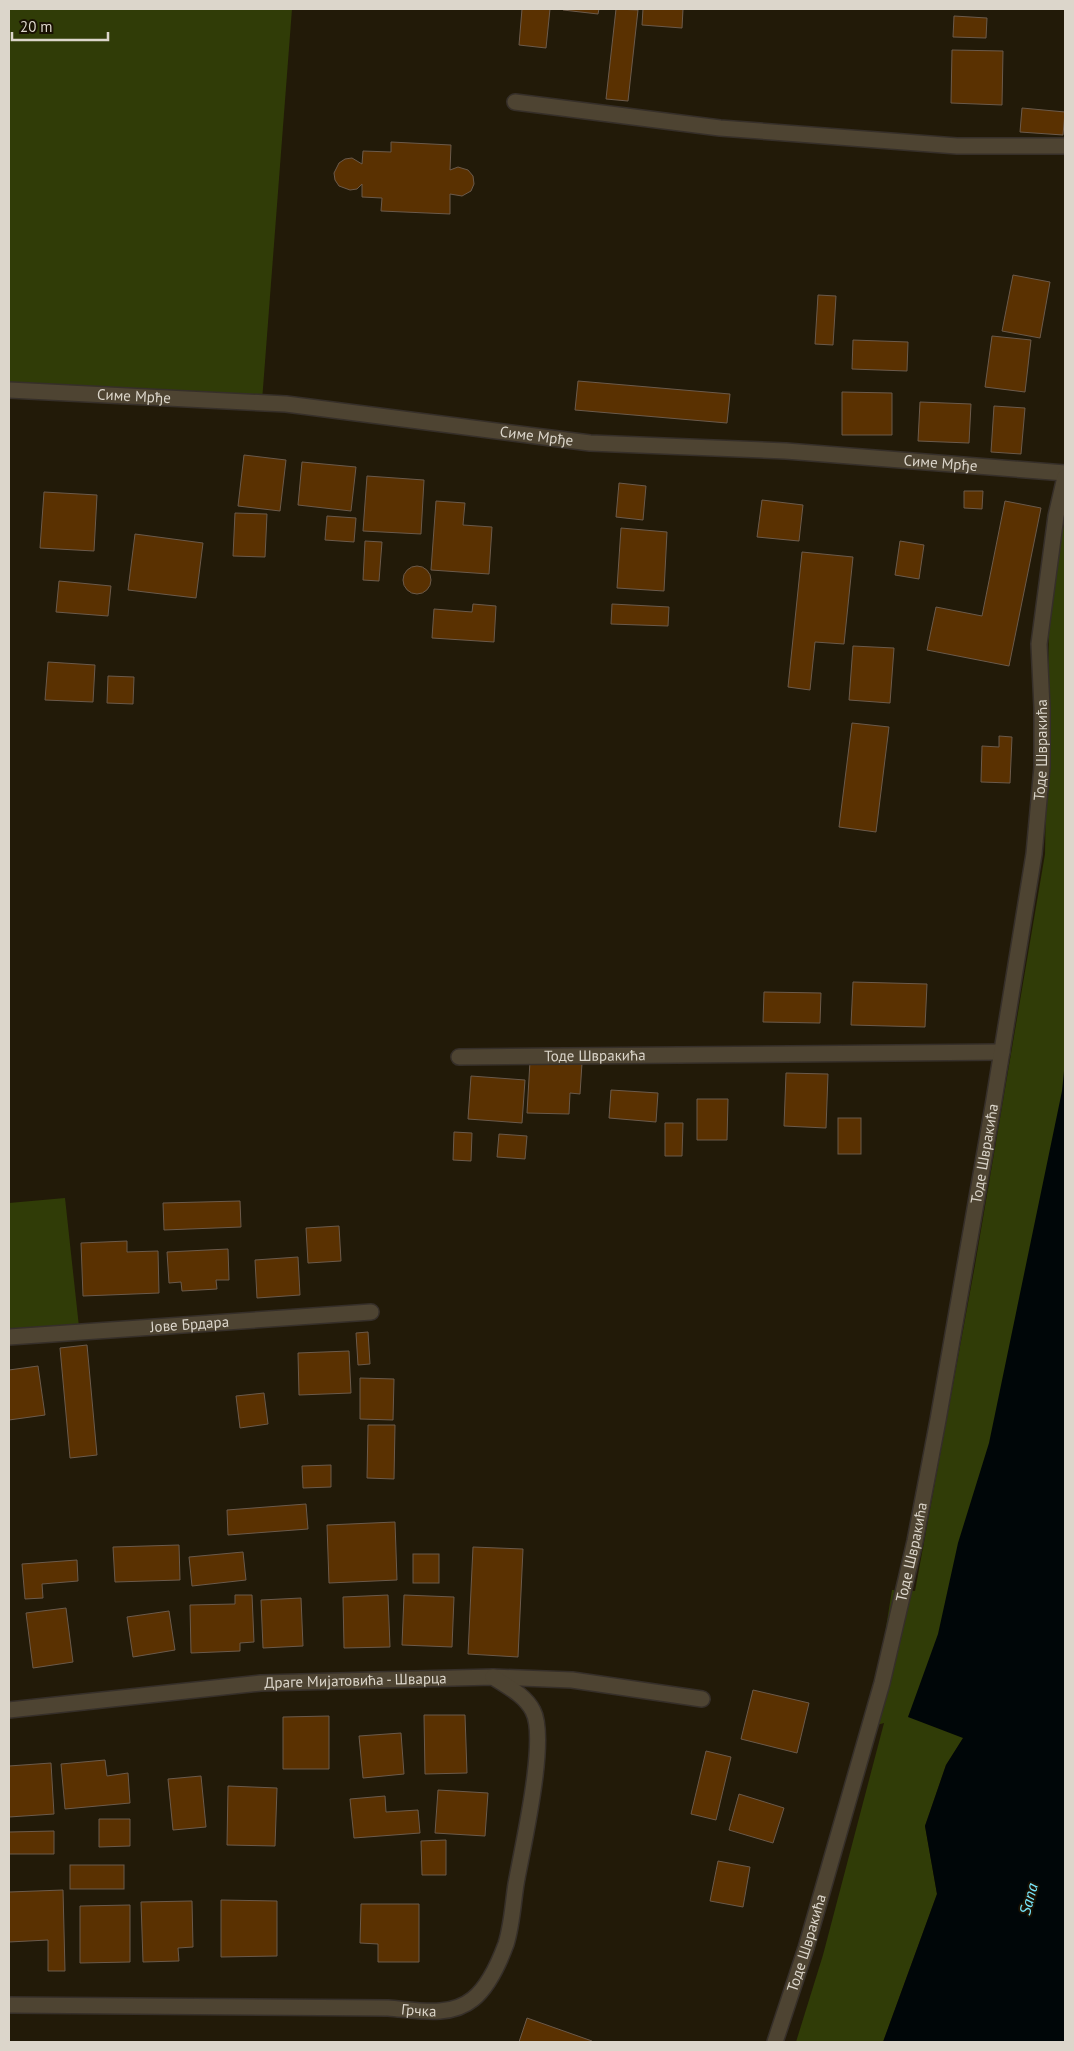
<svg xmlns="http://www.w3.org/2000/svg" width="1074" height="2051" font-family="'PT Sans',sans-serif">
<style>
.green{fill:#303c07}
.water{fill:#000608}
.building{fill:#5a3101;stroke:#6b5a4b}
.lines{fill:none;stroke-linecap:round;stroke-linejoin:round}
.minor-casing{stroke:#362f29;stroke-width:18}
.minor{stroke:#4e4432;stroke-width:15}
.labels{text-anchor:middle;stroke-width:4;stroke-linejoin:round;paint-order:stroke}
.street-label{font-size:15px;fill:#dcd6cb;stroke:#191102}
.water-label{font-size:16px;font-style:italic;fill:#78e6fc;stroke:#191102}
</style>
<rect width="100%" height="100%" fill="#221a08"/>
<!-- green -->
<g class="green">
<path d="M9 9H292L262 401 9 382Z"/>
<path d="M1065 520V1189L938 1707 908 1716 964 1737 946 1765 925 1826 937 1894 883 2042H796L823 1955 884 1723 866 1728 876 1689 892 1590 915 1591 975 1265 1045 854 1049 628 1056 559Z"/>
<path d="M65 1198 79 1327 9 1333V1203Z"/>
</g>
<!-- water -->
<path class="water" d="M1065 1061V2042H883L937 1894 925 1826 946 1765 963 1738 908 1717 938 1634 958 1543 989 1443 1062 1091Z"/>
<!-- building -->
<g class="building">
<path d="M522 9H550L546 48 519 45Z"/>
<path d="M563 9H599L598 14 563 10Z"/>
<path d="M616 9 638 10 628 101 606 99Z"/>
<path d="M643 9H683L682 28 642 25Z"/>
<path d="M954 16 987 18 986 38 953 37Z"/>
<path d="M952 50 1003 51 1002 105 951 103Z"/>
<path d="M1022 108 1065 112 1063 135 1020 132Z"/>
<path d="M391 142 451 145 450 170 458 167 468 170 473 176 474 184 471 191 462 196 450 194V214L381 211 382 198 362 197V184L357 189 350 190 339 186 335 180 334 173 339 163 345 159 352 158 362 164 363 151 391 152Z"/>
<path d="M1013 275 1050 282 1040 338 1002 331Z"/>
<path d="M818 295 836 296 833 345 815 344Z"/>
<path d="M992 336 1031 340 1025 392 985 387Z"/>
<path d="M853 340 908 342 907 371 852 369Z"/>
<path d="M578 381 730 394 727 423 575 410Z"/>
<path d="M842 392 892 393V435H842Z"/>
<path d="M920 402 971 404 969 443 918 441Z"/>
<path d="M994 406 1025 408 1021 454 991 452Z"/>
<path d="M244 455 286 460 280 511 238 506Z"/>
<path d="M302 462 356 467 351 511 298 505Z"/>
<path d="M367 476 424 480 421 534 363 531Z"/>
<path d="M619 483 646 486 643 520 616 517Z"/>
<path d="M964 491H983L982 509 964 508Z"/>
<path d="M44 492 97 495 94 551 40 548Z"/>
<path d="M762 500 803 505 799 541 757 537Z"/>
<path d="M436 501 465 503 463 525 492 527 489 574 431 570Z"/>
<path d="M1005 501 1041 508 1009 666 927 650 936 607 982 616Z"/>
<path d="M235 513 267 514 265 557 233 556Z"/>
<path d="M327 516 356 518 354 542 325 540Z"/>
<path d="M621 528 667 532 664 591 617 588Z"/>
<path d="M135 534 203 543 196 598 128 590Z"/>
<path d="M365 541 382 542 379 581 363 580Z"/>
<path d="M900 541 924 545 919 579 895 575Z"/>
<path d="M802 552 853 557 844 644 815 642 810 690 788 687Z"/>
<circle cx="417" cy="580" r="14"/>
<path d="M59 581 111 586 108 616 56 612Z"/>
<path d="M473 604 496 606 494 642 432 638 434 609 472 612Z"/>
<path d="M612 604 669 607 668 626 611 624Z"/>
<path d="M853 646 894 648 890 703 849 700Z"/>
<path d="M48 662 95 665 93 702 45 700Z"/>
<path d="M108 676 134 677 133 704 107 703Z"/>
<path d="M852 723 889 727 876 832 839 827Z"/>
<path d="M999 736 1012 737 1010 783 981 782 982 746 999 747Z"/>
<path d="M853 982 927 984 925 1027 851 1025Z"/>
<path d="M764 992 821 993 820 1023 763 1022Z"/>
<path d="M530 1061 582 1063 580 1094 570 1093 569 1114 527 1113Z"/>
<path d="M786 1073 828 1074 826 1128 784 1126Z"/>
<path d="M471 1076 525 1080 522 1123 468 1119Z"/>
<path d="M611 1090 658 1093 656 1122 609 1118Z"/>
<path d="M697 1099H728L727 1140H697Z"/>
<rect x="838" y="1118" width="23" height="36"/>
<path d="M665 1123H683L682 1156H665Z"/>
<path d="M454 1132 472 1133 471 1161 453 1160Z"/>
<path d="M499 1134 527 1136 525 1159 497 1157Z"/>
<path d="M240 1201 241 1227 164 1230 163 1203Z"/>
<path d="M339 1226 341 1261 308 1263 306 1228Z"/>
<path d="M127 1241V1252L158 1251 159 1293 83 1296 81 1243Z"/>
<path d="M228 1249 229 1280H216L217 1289 182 1291 181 1282 169 1283 167 1252Z"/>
<path d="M298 1257 300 1295 257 1298 255 1260Z"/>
<path d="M368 1332 370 1364 358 1365 356 1333Z"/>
<path d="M87 1345 97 1455 70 1458 60 1348Z"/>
<path d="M349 1351 351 1393 299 1395 298 1353Z"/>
<path d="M38 1366 45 1415 9 1420V1370Z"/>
<path d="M360 1378 394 1379 393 1420 360 1419Z"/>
<path d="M264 1393 268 1424 240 1428 236 1396Z"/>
<path d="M368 1425H395L394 1479 367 1478Z"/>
<path d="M331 1465V1487L303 1488 302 1466Z"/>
<path d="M306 1504 308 1529 228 1535 227 1510Z"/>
<path d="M395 1522 397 1580 329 1583 327 1525Z"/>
<path d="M179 1545 180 1580 115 1582 113 1547Z"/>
<path d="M473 1547 523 1549 518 1657 468 1654Z"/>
<path d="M243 1552 246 1580 192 1586 189 1557Z"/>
<rect x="413" y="1554" width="26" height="29"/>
<path d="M77 1560 78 1581 42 1584 43 1598 25 1599 22 1564Z"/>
<path d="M235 1595H252L254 1642 240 1643V1651L191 1653 190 1605 235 1604Z"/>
<path d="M388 1595 390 1647 344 1648 343 1597Z"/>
<path d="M404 1595 454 1597 452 1647 402 1645Z"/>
<path d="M301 1598 303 1646 263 1648 261 1600Z"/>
<path d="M66 1608 73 1662 33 1668 26 1613Z"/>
<path d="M169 1611 175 1650 133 1657 127 1617Z"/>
<path d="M753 1690 809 1703 797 1753 741 1739Z"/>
<path d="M424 1715H465L467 1773 425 1774Z"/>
<path d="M329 1716V1769H283V1717Z"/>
<path d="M401 1733 404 1774 363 1778 359 1736Z"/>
<path d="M706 1751 731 1757 716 1820 691 1814Z"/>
<path d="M105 1760 107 1776 128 1773 130 1803 65 1809 61 1764Z"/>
<path d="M51 1763 54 1814 9 1817V1766Z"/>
<path d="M201 1776 206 1827 173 1830 168 1779Z"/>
<path d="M228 1786 277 1788 275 1846 227 1845Z"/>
<path d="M438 1790 488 1793 485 1836 435 1833Z"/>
<path d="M739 1794 784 1808 773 1843 729 1830Z"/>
<path d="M385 1796 386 1812 418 1810 420 1833 354 1838 350 1799Z"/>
<path d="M99 1819H130V1846L99 1847Z"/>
<path d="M54 1831V1854H9V1832Z"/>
<path d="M446 1840V1875H422L421 1841Z"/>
<path d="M718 1861 750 1867 743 1907 710 1901Z"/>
<rect x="70" y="1865" width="54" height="24"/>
<path d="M63 1890 65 1971H48V1940L9 1942V1892Z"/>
<path d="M221 1900 277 1901V1956L221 1957Z"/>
<path d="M192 1901 193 1947 178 1948 179 1961 143 1962 141 1902Z"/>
<path d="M361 1904H419V1962H378V1944L360 1943Z"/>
<path d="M130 1905V1962L80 1963V1906Z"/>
<path d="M527 2018 592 2041 591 2042H519Z"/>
</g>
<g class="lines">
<!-- minor casing -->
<g class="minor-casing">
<g id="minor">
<path d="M515 102 720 128 957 146H1065"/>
<path id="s1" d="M9 390 286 404 590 443 786 451 1065 473"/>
<path id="s2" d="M459 1057 1002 1052"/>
<path id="s3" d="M9 1337 371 1312"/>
<path id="s4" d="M9 1710 261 1683 493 1677 572 1680 702 1699"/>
<path id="s5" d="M9 2005 388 2008C416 2010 450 2018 473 1999 489 1986 499 1963 506 1944 512 1925 513 1903 516 1884 522 1849 548 1739 533 1711 525 1695 508 1687 493 1677"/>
<path id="s6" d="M775 2042 806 1948 882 1683 915 1541 938 1420 993 1106 1034 854 1042 767V708L1039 644 1056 516 1065 477"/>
</g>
</g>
<!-- minor -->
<use href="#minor" class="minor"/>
</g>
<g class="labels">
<!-- street labels -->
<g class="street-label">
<text dy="5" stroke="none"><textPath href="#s1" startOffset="125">Симе Мрђе</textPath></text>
<text dy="5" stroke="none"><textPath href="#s1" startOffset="530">Симе Мрђе</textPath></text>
<text dy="5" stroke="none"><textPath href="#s1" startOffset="935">Симе Мрђе</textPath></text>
<text dy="5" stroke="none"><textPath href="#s6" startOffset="1322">Тоде Швракића</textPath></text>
<text dy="5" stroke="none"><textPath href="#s2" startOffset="136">Тоде Швракића</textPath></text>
<text dy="5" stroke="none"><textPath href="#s6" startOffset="914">Тоде Швракића</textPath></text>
<text dy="5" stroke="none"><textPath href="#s3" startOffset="181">Јове Брдара</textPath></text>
<text dy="5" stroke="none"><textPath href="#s6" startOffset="509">Тоде Швракића</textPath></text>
<text dy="5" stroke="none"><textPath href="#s4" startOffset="348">Драге Мијатовића - Шварца</textPath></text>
<text dy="5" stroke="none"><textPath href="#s6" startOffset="104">Тоде Швракића</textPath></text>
<text dy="5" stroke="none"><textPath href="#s5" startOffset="410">Грчка</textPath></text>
</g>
<!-- water labels -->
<g class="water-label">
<text transform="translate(1028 1899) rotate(-75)" y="6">Sana</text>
</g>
</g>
<!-- border -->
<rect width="1074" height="2051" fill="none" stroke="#dcd6cb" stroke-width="20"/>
<!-- scale -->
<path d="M12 32v8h96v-8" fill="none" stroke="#dcd6cb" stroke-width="2.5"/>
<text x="20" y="32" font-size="15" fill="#dcd6cb" stroke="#191102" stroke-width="4" paint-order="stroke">20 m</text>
</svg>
